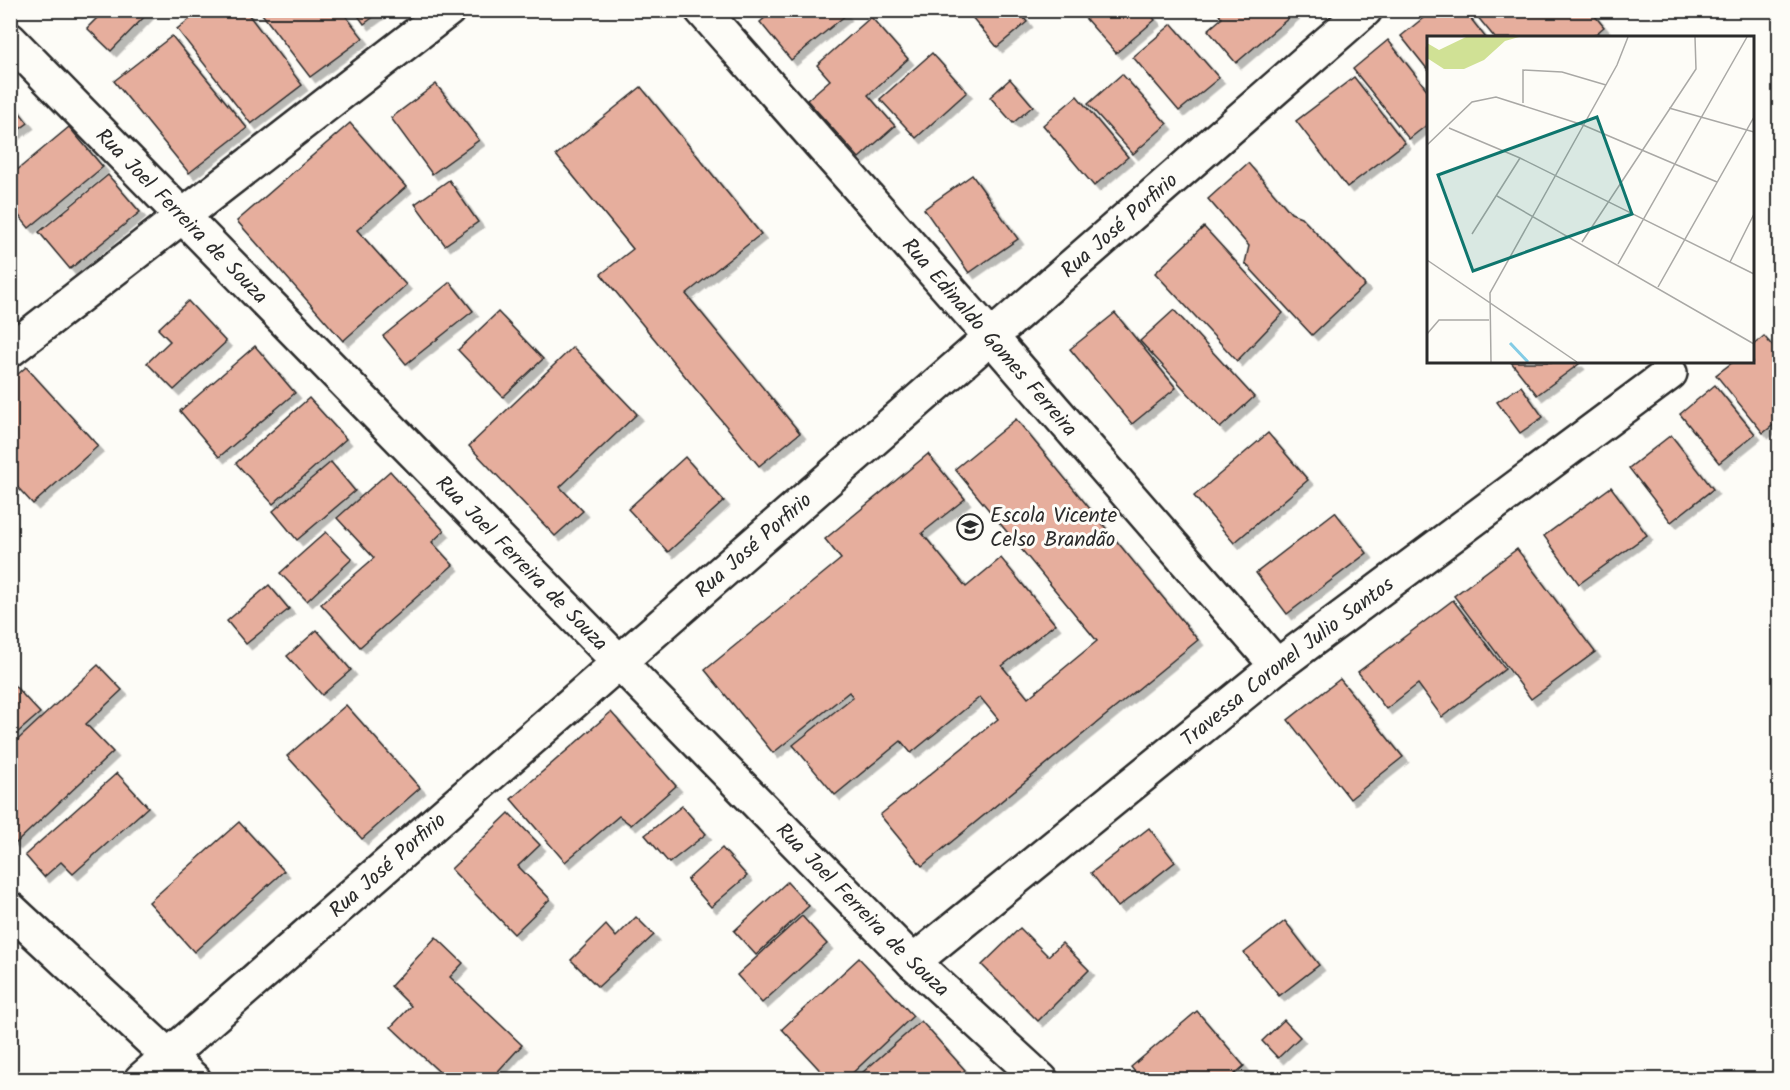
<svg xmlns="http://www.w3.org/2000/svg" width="1790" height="1090" font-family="Kalam,sans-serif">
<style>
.building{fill:#e6ae9d;stroke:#2b2b2b;stroke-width:1.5;filter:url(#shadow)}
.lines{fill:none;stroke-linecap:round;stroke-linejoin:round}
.minor-casing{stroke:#2b2b2b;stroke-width:38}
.tertiary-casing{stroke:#2b2b2b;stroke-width:38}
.minor{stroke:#fdfcf7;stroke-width:33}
.tertiary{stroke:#fdfcf7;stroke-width:33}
.labels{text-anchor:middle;stroke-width:6;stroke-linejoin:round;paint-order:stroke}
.street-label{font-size:21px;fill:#2b2b2b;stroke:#fdfcf7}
.poi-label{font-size:21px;fill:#2b2b2b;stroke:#fdfcf7;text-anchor:start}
.inset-river{fill:none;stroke:#84cce5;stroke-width:3}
.inset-road{fill:none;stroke:#a9a8a5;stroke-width:1.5}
.view{fill:#0f766e;fill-opacity:0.15;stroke:#0f766e;stroke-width:3}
.inset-edge{fill:none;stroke:#2b2b2b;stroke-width:3}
</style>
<defs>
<filter id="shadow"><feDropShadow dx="5.5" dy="5.5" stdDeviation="0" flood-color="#0004"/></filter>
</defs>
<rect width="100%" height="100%" fill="#fdfcf7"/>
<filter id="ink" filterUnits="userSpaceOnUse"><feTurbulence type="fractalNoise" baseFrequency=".0167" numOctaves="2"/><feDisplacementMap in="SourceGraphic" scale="12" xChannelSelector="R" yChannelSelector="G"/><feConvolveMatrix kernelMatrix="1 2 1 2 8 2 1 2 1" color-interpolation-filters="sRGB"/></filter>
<g filter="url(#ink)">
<!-- building -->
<g class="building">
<path d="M105 10H145L148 13 111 51 87 28Z"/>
<path d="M202 10H245L302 85 251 124 177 29Z"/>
<path d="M259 10H341L363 38 310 77Z"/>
<path d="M354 10H383L364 24Z"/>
<path d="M774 10H842L846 15 791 60 760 22Z"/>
<path d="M966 10H1018L1027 22 997 47Z"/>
<path d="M1078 10H1147L1155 20 1116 53Z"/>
<path d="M1215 10H1298L1236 63 1208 30 1222 18Z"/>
<path d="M1433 10H1464L1486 38H1428V70L1401 36Z"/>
<path d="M1472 10H1590L1604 27 1591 38H1495Z"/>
<path d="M871 17 908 59 868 95 895 126 859 158 807 100 830 80 817 65Z"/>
<path d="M1172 24 1219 78 1179 111 1133 57Z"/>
<path d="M172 36 247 128 189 173 114 81Z"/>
<path d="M1388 40 1428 91V124L1409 139 1353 69Z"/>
<path d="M932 53 967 92 916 138 880 99Z"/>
<path d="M1122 74 1167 124 1133 154 1088 104Z"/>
<path d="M1354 77 1405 143 1347 187 1296 121Z"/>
<path d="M1010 79 1033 106 1013 123 990 97Z"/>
<path d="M436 84 479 140 432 174 391 118Z"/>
<path d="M641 87 761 234 686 294 800 433 759 466 601 274 633 249 556 155Z"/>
<path d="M1077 96 1128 157 1094 186 1043 125Z"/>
<path d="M10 100 28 123 10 136Z"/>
<path d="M350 123 406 187 357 230 406 285 343 341 237 221Z"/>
<path d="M69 127 103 167 29 228 10 205V176Z"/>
<path d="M1248 163 1291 213 1301 217 1365 285 1312 335 1245 263 1249 246 1208 199Z"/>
<path d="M108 175 140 212 70 269 39 232Z"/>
<path d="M972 175 1018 239 969 273 924 209Z"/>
<path d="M449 180 478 222 445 245 415 204Z"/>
<path d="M1204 227 1283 313 1237 361 1155 273Z"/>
<path d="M450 282 473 311 406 364 383 336Z"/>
<path d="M188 301 226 342 174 390 147 363 170 341 158 329Z"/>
<path d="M1174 310 1254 397 1220 428 1140 341Z"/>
<path d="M498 312 543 359 503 397 458 350Z"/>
<path d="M1115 313 1176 388 1132 424 1070 349Z"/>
<path d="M1764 336 1780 355V420L1763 433 1716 375 1733 362H1752V346Z"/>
<path d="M255 346 295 393 219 457 180 411Z"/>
<path d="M573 347 637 414 560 487 583 511 555 536 469 446Z"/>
<path d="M1511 362H1577L1579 364 1537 395Z"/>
<path d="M26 367 98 446 33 504 10 479V381Z"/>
<path d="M1715 385 1755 434 1719 463 1680 414Z"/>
<path d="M1521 386 1543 417 1520 433 1497 402Z"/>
<path d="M309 398 346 439 273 504 236 463Z"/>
<path d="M1016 419 1198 640 922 866 880 815 998 719 980 697 911 753 901 741 835 795 793 745 853 697 849 692 773 753 705 670 841 559 825 539 928 454 965 499 922 533 966 587 1001 558 1055 624 1002 666 1028 698 1097 641 955 469Z"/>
<path d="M1268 433 1308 480 1234 543 1194 496Z"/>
<path d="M1671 435 1713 489 1671 522 1629 468Z"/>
<path d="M685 457 724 501 668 552 628 509Z"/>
<path d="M331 462 355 491 297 540 273 511Z"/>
<path d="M390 471 444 531 432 542 453 565 360 647 321 604 374 558 337 518Z"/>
<path d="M1611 487 1647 535 1579 584 1544 536Z"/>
<path d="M1335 512 1367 553 1287 614 1256 573Z"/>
<path d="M326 532 352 559 307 601 280 573Z"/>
<path d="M1517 549 1595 652 1531 699 1454 596Z"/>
<path d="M269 585 289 609 246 644 227 621Z"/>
<path d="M1453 600 1505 669 1442 717 1418 684 1386 709 1358 672Z"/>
<path d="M317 630 351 670 322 695 287 656Z"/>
<path d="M98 665 122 690 86 724 113 752 15 844 10 839V747Z"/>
<path d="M1340 679 1403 757 1350 799 1288 720Z"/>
<path d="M10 681 40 713 10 739Z"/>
<path d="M346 705 420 788 362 839 287 756Z"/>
<path d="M611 712 676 786 631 825 619 816 565 862 511 799Z"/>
<path d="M117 773 148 807 73 874 61 862 44 877 25 855Z"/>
<path d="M682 806 706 834 669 863 645 835Z"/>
<path d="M509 813 540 845 518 866 550 899 514 934 451 869Z"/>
<path d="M239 822 284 871 194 952 149 902Z"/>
<path d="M1149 828 1175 862 1118 907 1091 873Z"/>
<path d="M722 848 747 876 711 907 687 880Z"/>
<path d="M787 882 809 906 756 955 734 931Z"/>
<path d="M802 916 827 944 762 1003 737 975Z"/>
<path d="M636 917 654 935 598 987 571 960 606 925 616 937Z"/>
<path d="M1285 921 1319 965 1279 996 1244 953Z"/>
<path d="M1020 928 1048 956 1062 943 1089 970 1038 1021 982 965Z"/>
<path d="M436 937 463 963 450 977 522 1045 490 1080H448L391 1027 411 1006 391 986Z"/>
<path d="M859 958 913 1016 845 1080H829L782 1029Z"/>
<path d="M1197 1011 1244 1066 1228 1080H1141L1131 1067Z"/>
<path d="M1284 1020 1300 1037 1278 1058 1262 1041Z"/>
<path d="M921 1021 965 1070 955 1080H854Z"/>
</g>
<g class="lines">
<!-- minor casing -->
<g class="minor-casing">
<g id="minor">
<path id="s1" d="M10 40 913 962 1041 1080"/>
<path d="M992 338 1277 666"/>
<path d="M10 350 448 10"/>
<path d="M10 909 194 1080"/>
<path id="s2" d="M913 962 1277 666 1670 373"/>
</g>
</g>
<!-- tertiary casing -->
<g class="tertiary-casing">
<g id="tertiary">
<path d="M702 10 992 338"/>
<path id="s3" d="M141 1080 1365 10"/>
</g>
</g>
<!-- minor -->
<use href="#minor" class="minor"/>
<!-- tertiary -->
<use href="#tertiary" class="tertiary"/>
</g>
</g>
<!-- icons -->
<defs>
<g id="school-ring" transform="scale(1.35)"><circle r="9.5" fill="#fdfcf7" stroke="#2b2b2b" stroke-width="1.5"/><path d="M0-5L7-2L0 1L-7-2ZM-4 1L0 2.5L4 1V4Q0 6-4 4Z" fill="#2b2b2b"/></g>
</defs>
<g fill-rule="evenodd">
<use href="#school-ring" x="970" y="527"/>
</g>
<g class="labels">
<!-- street labels -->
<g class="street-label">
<text dy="7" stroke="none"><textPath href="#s1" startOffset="246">Rua Joel Ferreira de Souza</textPath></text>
<text dy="7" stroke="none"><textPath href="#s3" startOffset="1299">Rua José Porfirio</textPath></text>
<text transform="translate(990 337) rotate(49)" y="7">Rua Edinaldo Gomes Ferreira</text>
<text dy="7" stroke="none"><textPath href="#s3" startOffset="813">Rua José Porfirio</textPath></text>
<text dy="7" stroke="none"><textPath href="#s1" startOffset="732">Rua Joel Ferreira de Souza</textPath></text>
<text dy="7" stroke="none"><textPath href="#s2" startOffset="480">Travessa Coronel Julio Santos</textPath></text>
<text dy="7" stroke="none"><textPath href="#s3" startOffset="327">Rua José Porfirio</textPath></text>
<text dy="7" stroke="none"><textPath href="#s1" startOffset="1218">Rua Joel Ferreira de Souza</textPath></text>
</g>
<!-- poi labels -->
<g class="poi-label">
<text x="990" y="522">Escola Vicente<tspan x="990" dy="24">Celso Brandão</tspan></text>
</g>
</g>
<!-- overview -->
<g transform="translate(1427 36)">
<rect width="327" height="327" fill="#fdfcf7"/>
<path d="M39 1H92L78 5 57 24 37 33H17L0 22V7L12 14Z" fill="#d0e195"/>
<path class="inset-river" d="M83 307 101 326"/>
<path class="inset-road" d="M96 67V34L135 36 179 49M242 72 327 96M22 92 93 122 327 238M0 109 45 66 69 61 156 89 290 146M70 160 327 308M45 198 93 122M155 206 269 33 268 1M0 224 150 326M303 226 327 178M191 228 320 1M231 251 327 81M0 298 12 284H62M64 326 63 257 190 29 201 1"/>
<path class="view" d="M170 81 205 178 46 235 11 139Z"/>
<rect width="327" height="327" class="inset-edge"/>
</g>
<!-- margin -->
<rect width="1790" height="1090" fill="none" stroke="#fdfcf7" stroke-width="36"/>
<rect x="18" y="18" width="1754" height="1054" fill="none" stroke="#2b2b2b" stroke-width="2" filter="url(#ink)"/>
</svg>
